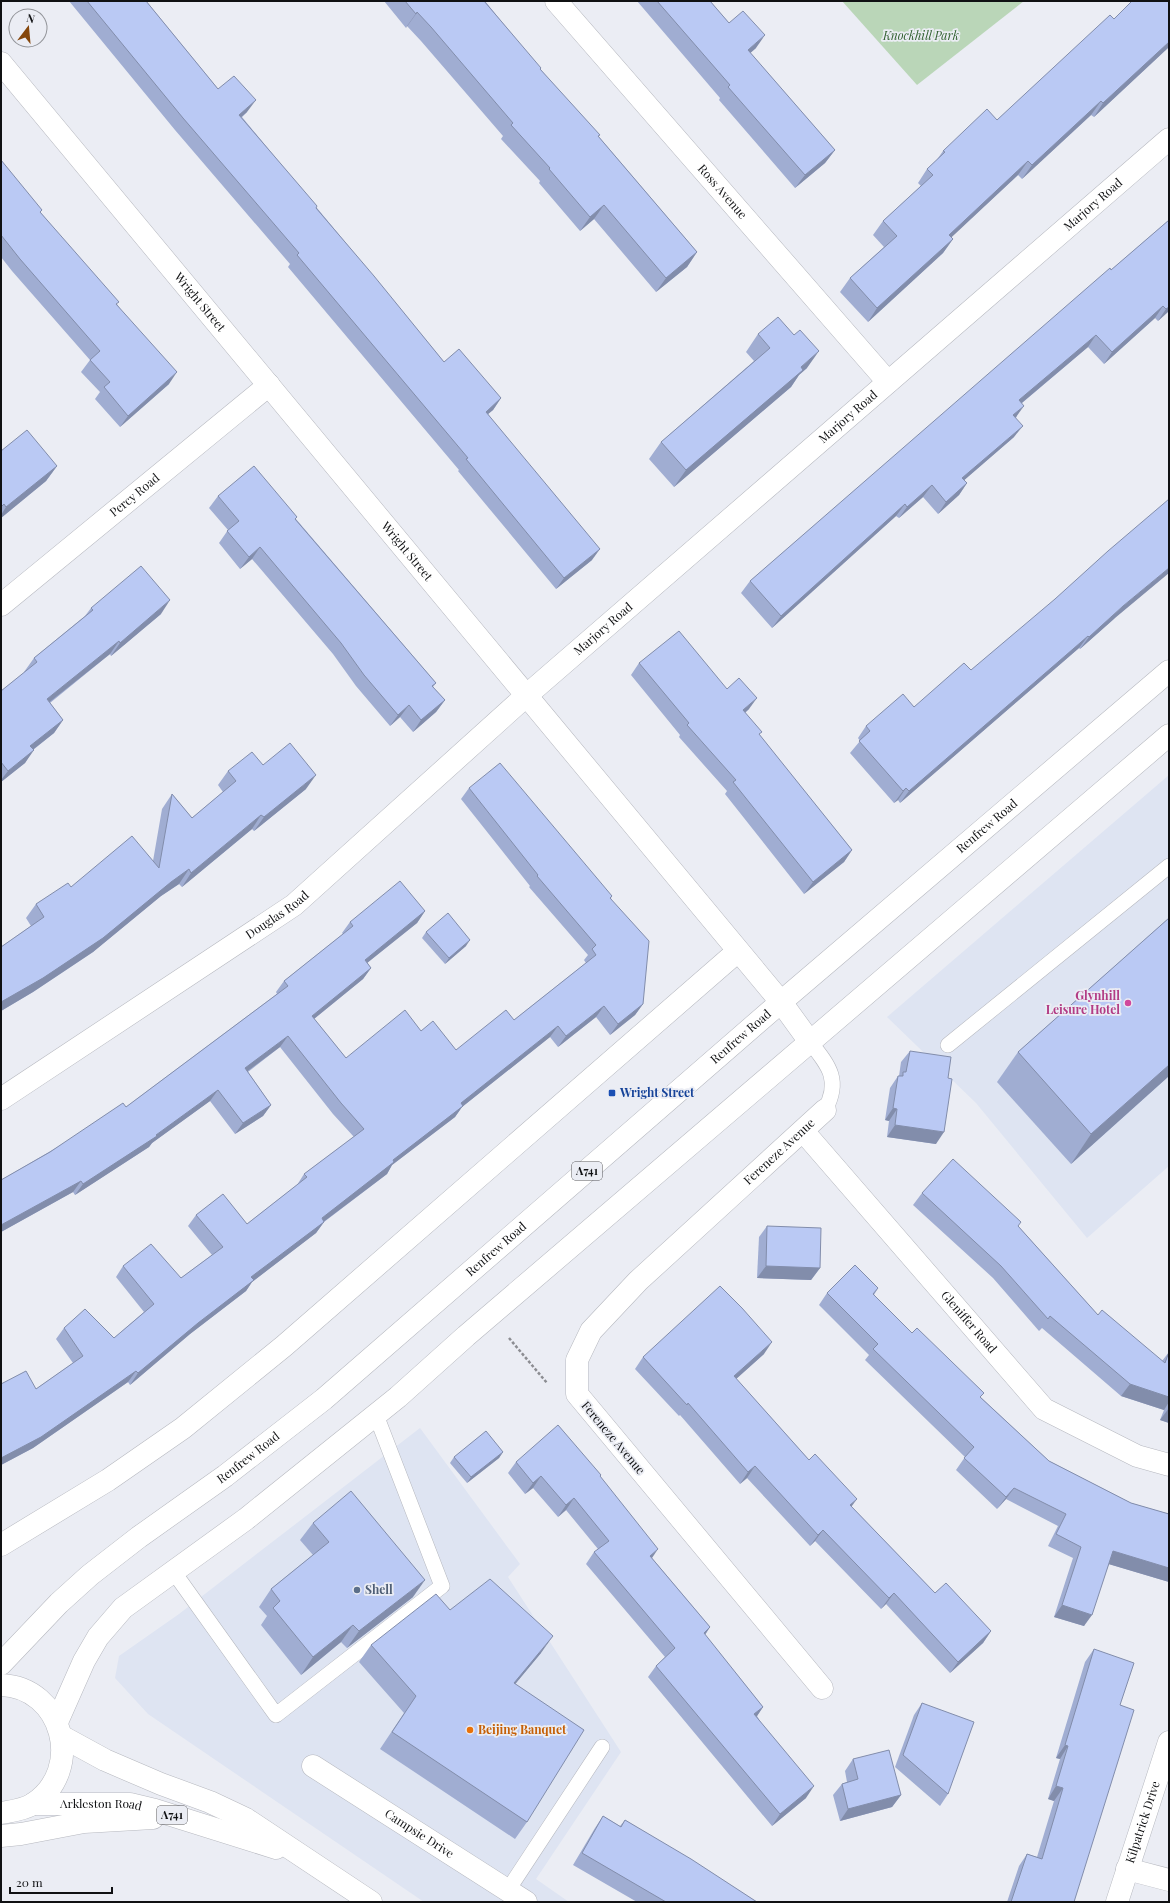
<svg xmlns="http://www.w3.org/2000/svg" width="1170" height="1903" font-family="'Playfair Display',serif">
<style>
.built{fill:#dee4f2}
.green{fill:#bad6b8}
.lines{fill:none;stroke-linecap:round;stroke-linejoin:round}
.service-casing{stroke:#b6b8bf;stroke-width:16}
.minor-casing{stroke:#b6b8bf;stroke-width:23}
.primary-casing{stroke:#b6b8bf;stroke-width:23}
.path{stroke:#8c8d92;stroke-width:2.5;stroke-dasharray:3 2;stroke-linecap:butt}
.service{stroke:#fff;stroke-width:15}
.minor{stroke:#fff;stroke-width:22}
.primary{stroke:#fff;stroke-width:22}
.wall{fill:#a0add2}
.shaded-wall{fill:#828dab}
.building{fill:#bac9f4;stroke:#828dab}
.hotel-dot{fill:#d1479c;stroke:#ebedf4;stroke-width:1.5}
.transit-dot{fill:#1a4fb4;stroke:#ebedf4;stroke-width:1.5}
.service-dot{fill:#5c6f8a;stroke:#ebedf4;stroke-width:1.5}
.food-dot{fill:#e8710a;stroke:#ebedf4;stroke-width:1.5}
.labels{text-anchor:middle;stroke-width:3.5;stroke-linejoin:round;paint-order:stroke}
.shield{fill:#ebedf4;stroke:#525356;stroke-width:1}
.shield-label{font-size:11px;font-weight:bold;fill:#101113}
.park-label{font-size:12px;font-style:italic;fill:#336232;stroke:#ebedf4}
.street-label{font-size:12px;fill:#101113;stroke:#ebedf4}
.hotel-label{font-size:12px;font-weight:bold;fill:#b23c85;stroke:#ebedf4;text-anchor:end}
.transit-label{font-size:12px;font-weight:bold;fill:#164399;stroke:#ebedf4;text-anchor:start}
.service-label{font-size:12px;font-weight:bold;fill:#4e5e75;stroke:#ebedf4;text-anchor:start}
.food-label{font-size:12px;font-weight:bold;fill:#c56008;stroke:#ebedf4;text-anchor:start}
</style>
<rect width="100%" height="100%" fill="#ebedf4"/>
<!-- built -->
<g class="built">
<path d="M1169 775V1166L1087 1238 976 1103 887 1017Z"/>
<path d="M420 1428 520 1564 508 1577 621 1752 536 1879 569 1902H424L148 1714 115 1678 119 1656 179 1614Z"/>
</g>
<!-- green -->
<path class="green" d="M842 1H1024L917 85Z"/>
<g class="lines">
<!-- service casing -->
<g class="service-casing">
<g id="service">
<path d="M810 1042C829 1066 841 1080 825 1110"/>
<path d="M948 1045 1169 866"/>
<path d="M173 1571 276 1715 442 1586 376 1415"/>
<path d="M508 1890 602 1747"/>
</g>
</g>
<!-- minor casing -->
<g class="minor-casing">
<g id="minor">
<path id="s1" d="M556 1 888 382"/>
<path id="s2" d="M1 63 781 1002 810 1042"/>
<path id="s3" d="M1 605 269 385"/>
<path id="s4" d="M1 1099 294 905 527 695 1169 139"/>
<path id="s5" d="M803 1131 1044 1409 1137 1456 1169 1465"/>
<path d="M1 1545 108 1480 183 1428 284 1346 738 951"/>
<path id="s6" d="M822 1688 577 1394V1360L591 1331 638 1281 825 1110"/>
<path id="s7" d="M313 1766 526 1902"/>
<path d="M1127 1869 1169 1880"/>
<path id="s8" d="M1117 1902 1169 1742"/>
</g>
</g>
<!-- primary casing -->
<g class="primary-casing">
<g id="primary">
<path id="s9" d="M1 1664 59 1603 90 1575 139 1537 225 1476 324 1399 781 1002 1169 671"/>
<path d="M1 1685C63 1687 85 1770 33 1804 23 1810 12 1811 1 1813"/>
<path d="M57 1722 84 1661 98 1637 123 1608 246 1519 398 1397 466 1336 1169 735"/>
<path d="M61 1736 105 1760 161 1784 210 1802 246 1819 371 1902"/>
<path id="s10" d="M33 1804H130L155 1810 276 1848"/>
<path d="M1 1836 21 1834 84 1822 153 1818"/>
</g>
</g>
<!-- path -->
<path class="path" d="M509 1338 547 1383"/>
<!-- service -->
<use href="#service" class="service"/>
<!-- minor -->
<use href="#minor" class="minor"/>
<!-- primary -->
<use href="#primary" class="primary"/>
</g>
<!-- wall -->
<g class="wall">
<path d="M69 1H146L218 89 247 112 242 117 444 362 501 398 493 410 488 414 592 560 556 589 458 471 459 470 288 267 290 264 175 130Z"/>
<path d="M384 1H485L540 69 599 137 697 252 687 267 656 292 594 219 580 231 539 183 540 181 501 139 503 136 421 41 407 26 406 28Z"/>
<path d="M637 1H710L729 23 756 48 750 53 835 150 825 163 795 188 719 100 720 98Z"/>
<path d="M1114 19 1169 47 1094 117 1091 115 1022 179 1018 175 951 237 953 239 943 253 868 322 840 292 850 278 884 247 873 235 883 221 921 186 918 183 927 169 936 161 943 151 997 120Z"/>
<path d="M1 160 40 212 117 304 169 384 120 427 95 399 100 392 81 372 90 360 12 271 1 257Z"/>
<path d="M1169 220V311L1158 321 1155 318 1104 364 1088 347 1022 403 1016 418 1014 437 964 480 967 483 959 495 938 514 923 497 899 518 896 516 772 628 741 593 750 581 1111 270Z"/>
<path d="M758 334 807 368 799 375 791 387 674 487 649 459 661 442 754 361 746 352Z"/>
<path d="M1 451 57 466 46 481 1 518Z"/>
<path d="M218 496 296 519 436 683 433 687 445 700 436 712 413 732 400 717 390 726 356 686 333 654 252 559 240 569 219 543 228 530 209 508Z"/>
<path d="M91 608 161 614 111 656 110 654 50 703 63 720 54 733 33 750 25 763 1 782V691L25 672H24L34 658 85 616Z"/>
<path d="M1115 618 1080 649 1079 648 900 803 898 800 894 803 850 753 860 741 858 738 866 726 914 707 971 670Z"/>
<path d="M639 663 727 689 749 709 745 713 759 735 852 850 844 862 804 894 725 794 727 791 679 737 680 735 631 675Z"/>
<path d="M263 765 306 789 254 831 252 829 182 887 179 884 161 896 93 952 33 992 1 1011V947L31 926 26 918 36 904 71 887 153 861 162 809 172 794 192 818 223 792 218 785 228 771Z"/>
<path d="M469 788 612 896 611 898 643 1004 635 1015 610 1035 596 1017 558 1047 550 1037 462 1107 455 1117 392 1165 387 1174 324 1222 316 1233 252 1282 246 1291 190 1334 130 1385 128 1382 33 1448 1 1465V1384L36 1389 73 1363 56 1339 64 1328 114 1338 144 1312 116 1277 123 1266 181 1278 212 1255 188 1226 196 1215 247 1224 297 1185 304 1174 354 1137 333 1114 280 1047 248 1072 271 1105 263 1116 235 1134 210 1101 152 1143 149 1147 75 1195 73 1192 1 1232V1180L126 1107 277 994 276 992 284 981 343 934 342 933 350 922 425 911 417 923 367 963 371 968 363 979 314 1019 346 1058 421 1031 456 1050 514 1020 586 963 584 960 588 955 529 887 530 886 461 799Z"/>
<path d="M1169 918V1076L1071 1164 997 1082 1018 1052Z"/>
<path d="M426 932 466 946 445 964 422 938Z"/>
<path d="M910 1051 936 1144 887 1137 889 1121 885 1120 890 1088 898 1076H899L901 1062Z"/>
<path d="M922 1193 1018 1226 1098 1315 1162 1361 1169 1352V1423L1160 1420 1164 1410 1121 1396 1042 1328 1039 1331 993 1278 913 1205Z"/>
<path d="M767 1226 820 1268 811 1280 757 1278 759 1237Z"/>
<path d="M878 1288 874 1295 912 1333 1049 1461 1131 1503 1169 1514V1582L1109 1564 1084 1626 1054 1617 1073 1558 1048 1546 1058 1526 1006 1499 997 1509 956 1470 965 1457 865 1360 869 1355 819 1305 827 1293Z"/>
<path d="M764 1354 736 1379 809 1460 851 1506 935 1593 991 1631 983 1643 950 1673 886 1604 881 1609 815 1541 810 1546 747 1478 740 1484 680 1415 679 1416 635 1369 643 1357Z"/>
<path d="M503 1452 499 1458 467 1483 450 1463 454 1457Z"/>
<path d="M516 1462 600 1477 652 1558 710 1627 705 1635 763 1707 757 1716 806 1798 772 1826 648 1677 656 1666 665 1657 586 1564 594 1552 598 1549 566 1510 558 1517 533 1488 525 1494 508 1473Z"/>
<path d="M313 1523 413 1597 347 1648 341 1642 301 1675 261 1625 267 1616 259 1607 271 1589 313 1555 300 1540Z"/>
<path d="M450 1610 541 1653 515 1684 527 1822 515 1839 380 1749 404 1713 359 1662 371 1645Z"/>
<path d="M1094 1649 1120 1705 1074 1902H1007L1019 1866 1027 1854 1037 1857 1054 1801 1048 1799 1060 1759 1056 1758 1085 1662Z"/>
<path d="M922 1703 948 1794 940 1806 895 1767 914 1715Z"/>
<path d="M853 1759 901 1795 892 1807 840 1821 833 1795 842 1784 847 1782 845 1771Z"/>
<path d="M603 1816 620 1826 625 1820 757 1902H637L573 1865 595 1828Z"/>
</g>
<!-- shaded-wall -->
<g class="shaded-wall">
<path d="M417 12 407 26 406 28 416 14Z"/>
<path d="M765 35 756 48 738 64 748 50Z"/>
<path d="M1169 42V47L1094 117 1103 103Z"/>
<path d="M256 100 247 112 231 126 239 115Z"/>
<path d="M1101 101 1091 115 1022 179 1032 165Z"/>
<path d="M835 150 825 163 795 188 805 175Z"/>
<path d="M1028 161 1018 175 939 249 949 235Z"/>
<path d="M604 205 594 219 580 231 590 217Z"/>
<path d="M953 239 943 253 868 322 877 308Z"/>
<path d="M697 252 687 267 656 292 666 278Z"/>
<path d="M1163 306 1155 318 1104 364 1112 352Z"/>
<path d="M1169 307V311L1158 321 1166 309Z"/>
<path d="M1096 335 1088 347 1011 412 1019 400Z"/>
<path d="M819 351 807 368 799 375 791 387 674 487 686 470Z"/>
<path d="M177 372 169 384 120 427 128 416Z"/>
<path d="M501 398 493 410 477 423 486 412Z"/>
<path d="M1024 406 1016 417 1005 427 1013 415Z"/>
<path d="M1023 426 1014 437 954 489 962 478Z"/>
<path d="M57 466 46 481 1 518V515L6 507Z"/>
<path d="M967 483 959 495 938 514 946 502Z"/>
<path d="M932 485 923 497 899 518 907 507Z"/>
<path d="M905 504 896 516 772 628 781 616Z"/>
<path d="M260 547 252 559 240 569 249 557Z"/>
<path d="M600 549 592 560 556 589 564 578Z"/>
<path d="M1169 568V573L1115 618 1080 649 1089 637 1123 606Z"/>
<path d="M170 600 161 614 111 656 120 643Z"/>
<path d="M1088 636 1079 648 900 803 909 791Z"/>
<path d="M119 641 110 654 37 712 47 699Z"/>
<path d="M757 698 749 709 734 722 743 710Z"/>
<path d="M445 700 436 712 413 732 421 720Z"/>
<path d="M409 705 400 717 390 726 398 715Z"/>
<path d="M63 720 54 733 21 759 30 746Z"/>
<path d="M34 750 25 763 1 782V780L8 771Z"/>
<path d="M316 775 306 789 254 831 264 817Z"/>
<path d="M906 788 898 800 894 803 903 791Z"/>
<path d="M261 815 252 829 182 887 191 873Z"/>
<path d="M852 850 844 862 804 894 813 882Z"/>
<path d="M189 869 179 884 161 896 93 952 33 992 1 1011V1002L171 882Z"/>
<path d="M425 911 417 923 357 971 365 960Z"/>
<path d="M470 940 466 946 445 964 449 958Z"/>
<path d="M371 968 363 979 304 1027 312 1016Z"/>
<path d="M643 1004 635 1015 610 1035 618 1024Z"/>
<path d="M604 1006 596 1017 558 1047 566 1036Z"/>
<path d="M558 1026 550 1037 462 1107 455 1117 392 1165 387 1174 318 1226 324 1222 316 1233 252 1282 246 1291 190 1334 130 1385 138 1373 251 1277 461 1103Z"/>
<path d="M288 1036 280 1047 237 1079 245 1068Z"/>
<path d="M1169 1065V1076L1071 1164 1091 1134Z"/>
<path d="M218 1090 210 1101 152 1143 149 1147 75 1195 83 1184 156 1135Z"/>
<path d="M271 1105 263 1116 235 1134 243 1123Z"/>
<path d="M893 1108 897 1109 889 1121 885 1120Z"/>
<path d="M895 1125 944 1132 936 1144 887 1137Z"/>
<path d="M81 1181 73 1192 1 1232V1225Z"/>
<path d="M766 1266 820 1268 811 1280 757 1278Z"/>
<path d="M772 1342 764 1354 726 1388 734 1376Z"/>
<path d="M136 1371 128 1382 33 1448 1 1465V1458Z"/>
<path d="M1130 1384 1169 1397V1402L1164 1410 1121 1396Z"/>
<path d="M1169 1408V1423L1160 1420Z"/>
<path d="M503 1452 499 1458 467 1483 471 1477Z"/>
<path d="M755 1466 747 1478 740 1484 748 1472Z"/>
<path d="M541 1476 533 1488 525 1494 533 1483Z"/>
<path d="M1014 1488 1006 1499 997 1509 1006 1497Z"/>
<path d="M574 1498 566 1510 558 1517 566 1505Z"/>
<path d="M857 1499 849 1510 850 1505Z"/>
<path d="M823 1530 815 1541 810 1546 818 1535Z"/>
<path d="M658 1549 650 1561V1556Z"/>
<path d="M1113 1551 1169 1568V1582L1105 1563Z"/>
<path d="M425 1580 413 1597 347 1648 359 1631Z"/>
<path d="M894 1593 886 1604 881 1609 889 1598Z"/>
<path d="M1062 1605 1092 1615 1084 1626 1054 1617Z"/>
<path d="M353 1625 341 1642 301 1675 313 1657Z"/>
<path d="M710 1627 702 1639 704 1633Z"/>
<path d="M991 1631 983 1643 950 1673 958 1662Z"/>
<path d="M553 1636 541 1653 502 1700 514 1683Z"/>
<path d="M763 1707 755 1719 754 1714Z"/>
<path d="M1065 1745 1068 1746 1060 1759 1056 1758Z"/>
<path d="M814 1786 806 1798 772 1826 780 1814Z"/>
<path d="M1056 1786 1063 1788 1054 1801 1048 1799Z"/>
<path d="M901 1795 892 1807 840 1821 848 1809Z"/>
</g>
<!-- building -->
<g class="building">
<path d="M87 1H146L218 89 234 76 256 100 239 115 317 206 316 208 374 276 444 362 459 349 501 398 486 412 600 549 564 578 466 459 468 458 297 255 299 253 183 118Z"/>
<path d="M405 1H484L541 68 540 69 600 135 598 136 697 252 666 278 604 205 590 217 549 169 550 168 511 125 513 123 431 27 417 12 416 14Z"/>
<path d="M657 1H710L729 23 743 11 765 35 748 50 835 150 805 175 728 87 730 85Z"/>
<path d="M1132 1H1169V42L1103 103 1101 101 1032 165 1028 161 949 235 953 239 877 308 850 278 897 236 883 221 933 175 927 169 945 152 943 151 987 109 997 120 1110 15 1114 19Z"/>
<path d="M1 160 42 210 40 212 119 302 116 304 177 372 128 416 104 387 110 382 90 360 100 351 20 259 1 235Z"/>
<path d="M1169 220V307L1166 309 1163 306 1112 352 1096 335 1019 400 1024 406 1013 415 1023 426 962 478 967 483 946 502 932 485 907 507 905 504 781 616 750 581 1110 268 1111 270Z"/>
<path d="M778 317 794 335 800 330 819 351 801 367 803 370 686 470 661 442 770 348 758 334Z"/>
<path d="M27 430 57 466 6 507 4 504 1 507V451Z"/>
<path d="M254 466 297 517 295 519 436 683 432 686 445 700 421 720 409 705 398 715 364 675 341 643 260 547 249 557 227 531 239 521 218 496Z"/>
<path d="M1169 499V568L1123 606 1089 637 1088 636 909 791 906 788 903 791 859 741 870 731 866 726 903 694 914 707 964 663 971 670 1055 599 1108 551Z"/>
<path d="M141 566 170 600 120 643 119 641 47 699 63 720 30 746 34 750 8 771 1 762V691L37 662 34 658 93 610 91 608Z"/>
<path d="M679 631 727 689 739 678 757 698 743 710 762 732 759 734 852 850 813 882 733 782 736 780 687 725 689 723 639 663Z"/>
<path d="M290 743 316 775 264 817 261 815 191 873 189 869 171 882 103 938 43 978 1 1002V947L44 917 36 904 68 883 71 887 132 836 159 868 172 794 192 818 236 781 228 771 252 752 263 765Z"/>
<path d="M500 763 612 896 610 898 649 941 643 1004 618 1024 604 1006 566 1036 558 1026 461 1103 463 1106 393 1160 394 1162 322 1218 324 1222 251 1277 254 1280 198 1323 138 1373 136 1371 41 1437 1 1458V1384L26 1371 36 1389 83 1356 64 1328 85 1309 114 1338 154 1304 123 1266 151 1244 181 1278 223 1247 196 1215 223 1194 247 1224 307 1177 304 1174 364 1129 341 1103 288 1036 245 1068 271 1105 243 1123 218 1090 156 1135 157 1136 83 1184 81 1181 1 1225V1180L50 1152 123 1103 126 1107 288 986 284 981 353 926 350 922 400 881 425 911 365 960 371 968 312 1016 346 1058 405 1010 421 1031 433 1021 456 1050 506 1010 514 1020 596 955 592 949 596 945 537 876 538 875 469 788Z"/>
<path d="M448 913 470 940 449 958 426 932Z"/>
<path d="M1169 918V1065L1091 1134 1018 1052Z"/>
<path d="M910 1051 951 1057 948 1078 952 1079 944 1132 895 1125 897 1109 893 1108 898 1076H903V1072H906Z"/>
<path d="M953 1159 1021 1222 1018 1226 1098 1315 1102 1310 1165 1363 1169 1352V1397L1130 1384 1050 1316 1048 1319 1001 1266 922 1193Z"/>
<path d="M767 1226 821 1228 820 1268 766 1266Z"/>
<path d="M855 1265 878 1288 873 1294 912 1333 917 1328 984 1393 980 1397 1049 1461 1131 1503 1169 1514V1568L1113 1551 1092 1615 1062 1605 1081 1547 1056 1534 1066 1514 1014 1488 1006 1497 964 1458 974 1447 873 1349 878 1344 827 1293Z"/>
<path d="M720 1286 742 1308 772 1342 734 1376 809 1460 815 1454 857 1499 850 1505 935 1593 946 1583 991 1631 958 1662 894 1593 889 1598 823 1530 818 1535 755 1466 748 1472 688 1403 687 1405 643 1357Z"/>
<path d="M558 1425 601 1475 600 1476 658 1549 650 1556 710 1627 704 1633 763 1707 754 1714 814 1786 780 1814 656 1666 675 1648 594 1552 609 1541 574 1498 566 1505 541 1476 533 1483 516 1462Z"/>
<path d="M486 1431 503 1452 471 1477 454 1457Z"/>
<path d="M351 1491 425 1580 359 1631 353 1625 313 1657 273 1608 280 1601 271 1589 329 1542 313 1523Z"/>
<path d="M490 1579 553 1636 514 1683 584 1730 527 1822 392 1732 416 1696 371 1645 436 1594 450 1610Z"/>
<path d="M1094 1649 1134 1663 1120 1705 1134 1710 1074 1902H1011L1027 1854 1042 1859 1063 1788 1056 1786 1068 1746 1065 1745Z"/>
<path d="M922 1703 974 1722 948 1794 903 1755Z"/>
<path d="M889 1750 901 1795 848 1809 842 1784 858 1779 853 1759Z"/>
<path d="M603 1816 621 1827 625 1820 691 1859 757 1902H666L582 1853Z"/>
</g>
<!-- markers -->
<circle class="hotel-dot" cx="1128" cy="1003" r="4"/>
<rect class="transit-dot" x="608" y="1089" width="8" height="8" rx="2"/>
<circle class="service-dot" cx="357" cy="1590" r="4"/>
<circle class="food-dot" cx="470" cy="1730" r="4"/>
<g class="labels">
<!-- shield labels -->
<g class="shield">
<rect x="572" y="1162" width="30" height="18" rx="3"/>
<rect x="157" y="1806" width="30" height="18" rx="3"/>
</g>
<g class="shield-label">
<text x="587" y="1175">A741</text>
<text x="172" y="1819">A741</text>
</g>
<!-- park labels -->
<g class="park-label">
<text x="921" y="40">Knockhill Park</text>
</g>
<!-- street labels -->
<g class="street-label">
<text dy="4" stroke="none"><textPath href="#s1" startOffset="253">Ross Avenue</textPath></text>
<text dy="4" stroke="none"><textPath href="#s4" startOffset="1414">Marjory Road</textPath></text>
<text dy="4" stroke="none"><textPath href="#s2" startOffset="311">Wright Street</textPath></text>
<text dy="4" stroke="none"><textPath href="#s4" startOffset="1090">Marjory Road</textPath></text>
<text dy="4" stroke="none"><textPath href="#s3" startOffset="173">Percy Road</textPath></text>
<text dy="4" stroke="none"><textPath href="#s2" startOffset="635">Wright Street</textPath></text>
<text dy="4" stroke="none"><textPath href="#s4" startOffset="766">Marjory Road</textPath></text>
<text dy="4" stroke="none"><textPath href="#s9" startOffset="1295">Renfrew Road</textPath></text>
<text dy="4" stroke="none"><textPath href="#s4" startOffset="332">Douglas Road</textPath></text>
<text dy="4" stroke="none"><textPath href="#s9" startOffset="971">Renfrew Road</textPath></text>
<text dy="4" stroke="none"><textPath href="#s6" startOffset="709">Fereneze Avenue</textPath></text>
<text dy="4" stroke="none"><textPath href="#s9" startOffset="647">Renfrew Road</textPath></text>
<text dy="4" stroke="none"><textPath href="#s5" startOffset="253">Gleniffer Road</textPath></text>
<text transform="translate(613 1438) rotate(50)" y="4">Fereneze Avenue</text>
<text dy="4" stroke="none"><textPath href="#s9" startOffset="323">Renfrew Road</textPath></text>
<text dy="4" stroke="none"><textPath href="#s10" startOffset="68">Arkleston Road</textPath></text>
<text dy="4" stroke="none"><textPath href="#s8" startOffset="84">Kilpatrick Drive</textPath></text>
<text dy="4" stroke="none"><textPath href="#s7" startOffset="126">Campsie Drive</textPath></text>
</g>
<!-- hotel labels -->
<g class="hotel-label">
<text x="1120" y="1000">Glynhill<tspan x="1120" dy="14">Leisure Hotel</tspan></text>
</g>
<!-- transit labels -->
<g class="transit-label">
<text x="620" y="1097">Wright Street</text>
</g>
<!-- service labels -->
<g class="service-label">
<text x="365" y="1594">Shell</text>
</g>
<!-- food labels -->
<g class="food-label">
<text x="478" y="1734">Beijing Banquet</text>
</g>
</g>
<!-- border -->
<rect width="1170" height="1903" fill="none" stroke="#101113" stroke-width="4"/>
<!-- north arrow -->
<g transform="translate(28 28) rotate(16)"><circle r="19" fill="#ebedf4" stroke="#93959a"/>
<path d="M0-3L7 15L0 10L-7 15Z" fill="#85460a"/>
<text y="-6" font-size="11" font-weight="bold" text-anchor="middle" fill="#101113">N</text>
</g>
<!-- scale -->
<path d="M10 1887v6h102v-6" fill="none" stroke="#101113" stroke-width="2"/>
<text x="16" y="1887" font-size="12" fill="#101113" stroke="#ebedf4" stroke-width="3" paint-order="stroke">20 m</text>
</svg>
